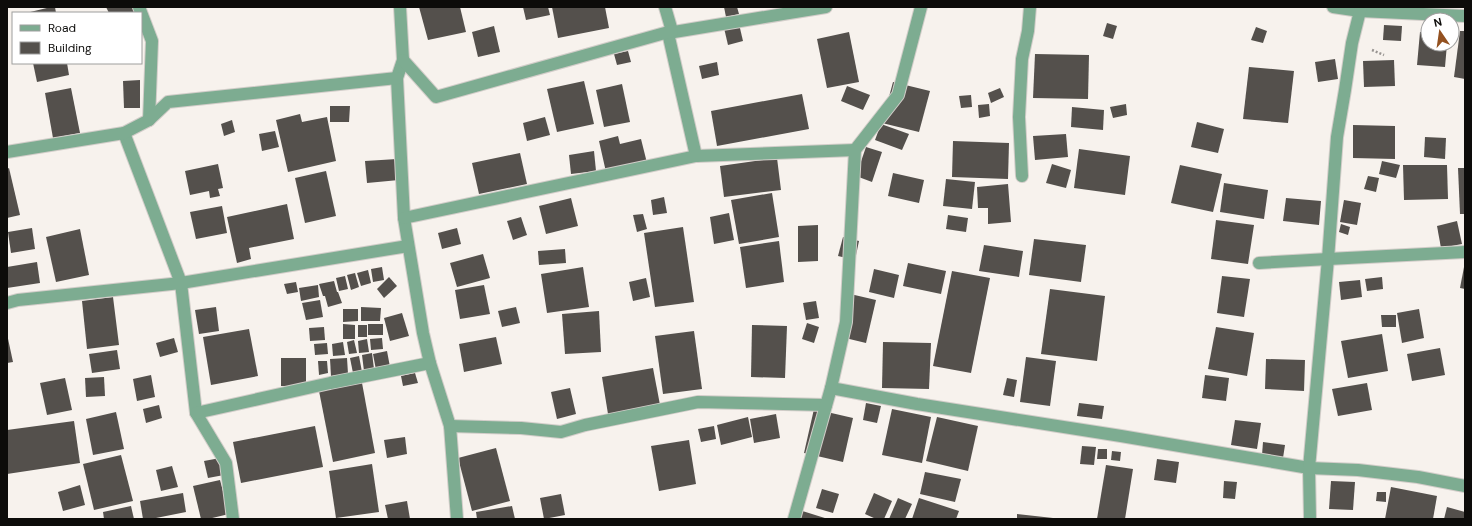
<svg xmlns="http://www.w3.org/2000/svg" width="1472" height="526" font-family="'DM Sans',sans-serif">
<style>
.building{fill:#54504c}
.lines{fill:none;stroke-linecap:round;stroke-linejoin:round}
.minor-casing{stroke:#d2cdc9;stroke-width:14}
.path{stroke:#989491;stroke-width:2.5;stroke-dasharray:2 2;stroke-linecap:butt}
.minor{stroke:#7dac91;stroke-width:12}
</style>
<rect width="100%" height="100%" fill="#f7f2ed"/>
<!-- building -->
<g class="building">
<path d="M51 7H55L56 13H26Z"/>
<path d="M106 7H132L135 13H109Z"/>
<path d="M419 7H460L466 32 428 40Z"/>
<path d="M523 7H548L550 15 526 20Z"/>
<path d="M552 7H605L609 28 558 38Z"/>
<path d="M724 7H737L739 14 726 17Z"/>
<path d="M1107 23 1117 26 1113 39 1103 36Z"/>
<path d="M739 24 743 41 728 45 724 28Z"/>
<path d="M1384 25 1402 26 1401 41 1383 40Z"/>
<path d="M494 26 500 52 478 57 472 32Z"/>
<path d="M1256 27 1267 31 1263 43 1251 40Z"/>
<path d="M1460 31H1465V79L1454 77Z"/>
<path d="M849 32 859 82 827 88 817 39Z"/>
<path d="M1420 32H1428V44H1447L1445 67 1417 65Z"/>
<path d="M628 51 631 62 617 65 614 54Z"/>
<path d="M1035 54 1089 55 1088 99 1033 98Z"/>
<path d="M1335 59 1338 79 1318 82 1315 62Z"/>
<path d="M1394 60 1395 86 1364 87 1363 61Z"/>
<path d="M717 62 719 75 702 79 699 66Z"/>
<path d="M33 63H67L69 75 37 82Z"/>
<path d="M1249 67 1294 71 1288 123 1243 119Z"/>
<path d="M140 80V108H124L123 81Z"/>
<path d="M584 81 594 124 557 132 547 89Z"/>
<path d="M893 82 930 91 919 132 882 123Z"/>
<path d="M622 84 630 122 604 127 596 90Z"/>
<path d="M847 86 870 95 863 110 841 101Z"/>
<path d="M71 88 80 133 53 138 45 93Z"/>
<path d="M1000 88 1004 97 991 103 988 93Z"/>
<path d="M802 94 809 129 717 146 711 111Z"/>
<path d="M971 95 972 107 961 108 959 96Z"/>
<path d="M989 104 990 116 979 118 978 105Z"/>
<path d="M1126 104 1127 115 1113 118 1110 107Z"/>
<path d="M330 106H350L349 122H330Z"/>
<path d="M1072 107 1104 110 1103 130 1071 127Z"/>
<path d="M300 114 302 122 327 117 336 161 288 172 276 120Z"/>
<path d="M545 117 550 135 527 141 523 123Z"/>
<path d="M232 120 235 132 224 136 221 124Z"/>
<path d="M1197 122 1224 129 1218 153 1191 147Z"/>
<path d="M881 124 909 134 902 150 875 140Z"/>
<path d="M1353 125 1395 126V159L1353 158Z"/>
<path d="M275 131 279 147 262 151 259 134Z"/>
<path d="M1066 134 1068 157 1035 160 1033 136Z"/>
<path d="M618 136 620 144 641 139 647 163 606 172 599 141Z"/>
<path d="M1425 137 1446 138 1445 159 1424 157Z"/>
<path d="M953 141 1009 143 1008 179 952 177Z"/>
<path d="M866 147 882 152 872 182 856 176Z"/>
<path d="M1079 149 1130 156 1125 195 1074 188Z"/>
<path d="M594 151 596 171 571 174 569 155Z"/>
<path d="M520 153 527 184 479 194 472 163Z"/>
<path d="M777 158 781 190 724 197 720 166Z"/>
<path d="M397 159 399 180 367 183 365 161Z"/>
<path d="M1382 161 1400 165 1396 178 1379 174Z"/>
<path d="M218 164 223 188 218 189 220 196 210 198 209 191 190 195 185 171Z"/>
<path d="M1052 164 1071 170 1066 188 1046 183Z"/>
<path d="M1180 165 1222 174 1213 212 1171 203Z"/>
<path d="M1403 165H1447L1448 199 1404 200Z"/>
<path d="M9 168 20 215 7 218V169Z"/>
<path d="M1458 168H1465V214H1460Z"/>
<path d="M326 171 336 216 305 223 295 178Z"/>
<path d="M893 173 924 180 919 203 888 196Z"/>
<path d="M1368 176 1379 178 1376 192 1364 189Z"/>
<path d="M946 179 975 182 972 209 943 206Z"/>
<path d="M1224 183 1268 190 1264 219 1220 212Z"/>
<path d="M1008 184 1011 222 988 224V208H978L977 187Z"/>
<path d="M772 193 779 237 739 244 731 200Z"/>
<path d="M664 197 667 213 653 215 651 200Z"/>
<path d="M571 198 578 226 546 234 539 206Z"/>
<path d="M1286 198 1321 201 1319 225 1283 221Z"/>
<path d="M1344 200 1361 203 1357 225 1340 222Z"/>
<path d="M287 204 294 239 249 248 251 259 237 263 227 217Z"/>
<path d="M222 206 227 233 196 239 190 212Z"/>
<path d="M729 213 734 240 714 244 710 217Z"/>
<path d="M643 214 647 229 637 232 633 215Z"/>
<path d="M948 215 968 218 966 232 946 229Z"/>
<path d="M521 217 527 235 513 240 507 221Z"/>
<path d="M1216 220 1254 225 1248 264 1211 259Z"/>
<path d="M1457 221 1462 244 1441 248 1437 226Z"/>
<path d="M1341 224 1350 227 1348 235 1339 232Z"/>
<path d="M818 225V261L798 262V226Z"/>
<path d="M683 227 694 302 655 307 644 233Z"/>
<path d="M32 228 35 249 11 253 8 232Z"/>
<path d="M457 228 461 244 442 249 438 233Z"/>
<path d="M80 229 89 275 56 282 46 237Z"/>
<path d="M843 237 859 241 855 260 838 256Z"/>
<path d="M1034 239 1086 245 1081 282 1029 275Z"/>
<path d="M779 241 784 282 746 288 740 247Z"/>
<path d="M984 245 1023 251 1019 277 979 271Z"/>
<path d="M565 249 566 263 539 265 538 251Z"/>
<path d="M483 254 490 278 457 287 450 263Z"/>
<path d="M37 262 40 283 7 288V267Z"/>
<path d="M908 263 946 271 941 294 903 286Z"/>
<path d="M382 267 384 280 373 282 371 269Z"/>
<path d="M583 267 589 307 547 313 541 274Z"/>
<path d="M1464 267H1465V289L1460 288Z"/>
<path d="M874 269 899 275 894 298 869 292Z"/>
<path d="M368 270 371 283 361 286 357 273Z"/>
<path d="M952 271 990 278 971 373 933 366Z"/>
<path d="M355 273 359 287 351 290 347 275Z"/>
<path d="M345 276 348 289 339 291 336 278Z"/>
<path d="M1222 276 1250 279 1244 317 1217 313Z"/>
<path d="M389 277 397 286 384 298 377 289Z"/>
<path d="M1382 277 1383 289 1367 291 1365 279Z"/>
<path d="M646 278 650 297 633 301 629 282Z"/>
<path d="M1360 280 1362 297 1341 300 1339 282Z"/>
<path d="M334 281 337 292H338L342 303 328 307 325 296H323L319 284Z"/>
<path d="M296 282 298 292 287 294 284 284Z"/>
<path d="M318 285 319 297 301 301 299 288Z"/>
<path d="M484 285 490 314 460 319 455 290Z"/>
<path d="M1050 289 1105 296 1097 361 1041 354Z"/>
<path d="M846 293 876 300 866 343 837 336Z"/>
<path d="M113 297 119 345 87 349 82 301Z"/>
<path d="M320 300 323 317 306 320 302 303Z"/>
<path d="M816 301 819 318 806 320 803 303Z"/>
<path d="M216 307 219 331 199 334 195 310Z"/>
<path d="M361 307 381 308 380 321H361Z"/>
<path d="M516 307 520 323 502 327 498 311Z"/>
<path d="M343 309H358V321L343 322Z"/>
<path d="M1419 309 1424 338 1402 343 1397 313Z"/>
<path d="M599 311 601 352 565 354 562 314Z"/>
<path d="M402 313 409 336 390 341 384 318Z"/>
<path d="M1381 315H1396V327H1382Z"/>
<path d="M807 323 819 327 814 343 802 339Z"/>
<path d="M343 324 355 325V339H343Z"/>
<rect x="368" y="324" width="15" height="11"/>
<rect x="358" y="325" width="9" height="12"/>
<path d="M752 325 787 326 785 378 751 377Z"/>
<path d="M324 327 325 340 310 341 309 328Z"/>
<path d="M1216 327 1254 333 1247 376 1208 369Z"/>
<path d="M249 329 258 376 211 385 203 337Z"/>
<path d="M694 331 702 389 663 394 655 336Z"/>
<path d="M7 334 13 362 7 363Z"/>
<path d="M1382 334 1388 371 1348 378 1341 341Z"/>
<path d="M496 337 502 364 464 372 459 344Z"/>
<path d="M174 338 178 352 160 357 156 343Z"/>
<path d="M382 338 383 349 371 350 370 339Z"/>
<path d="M367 339 369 352 359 353 358 341Z"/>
<path d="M354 340 357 353 349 354 347 342Z"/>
<path d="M343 342 345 355 333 356 332 344Z"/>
<path d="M883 342 931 343 929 389 882 388Z"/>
<path d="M327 343 328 354 315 355 314 344Z"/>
<path d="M1440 348 1445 375 1412 381 1407 354Z"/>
<path d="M117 350 120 369 92 373 89 354Z"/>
<path d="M387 351 390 367 376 370 373 354Z"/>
<path d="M372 353 374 369 364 371 362 355Z"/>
<path d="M359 356 362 372 353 373 350 358Z"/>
<path d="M1026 357 1056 361 1050 406 1020 402Z"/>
<rect x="281" y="358" width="25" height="28"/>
<path d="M347 358 348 374 331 376 330 359Z"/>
<path d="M1266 359 1305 360 1304 391 1265 389Z"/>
<path d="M318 361H327L328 373 319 375Z"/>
<path d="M653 368 660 405 608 414 602 377Z"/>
<path d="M415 373 418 383 403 386 401 376Z"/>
<path d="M151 375 155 397 137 401 133 379Z"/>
<path d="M1205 375 1229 378 1226 401 1202 398Z"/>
<path d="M104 377 105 396 86 397 85 378Z"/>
<path d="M65 378 72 410 47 415 40 383Z"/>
<path d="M1007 378 1017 380 1014 397 1003 395Z"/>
<path d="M362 383 375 453 333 462 319 391Z"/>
<path d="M1367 383 1372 410 1338 416 1332 389Z"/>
<path d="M570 388 576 414 557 419 551 392Z"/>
<path d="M866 403 881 406 877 423 863 420Z"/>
<path d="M1079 403 1104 406 1102 419 1077 416Z"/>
<path d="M159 405 162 418 146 423 143 409Z"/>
<path d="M814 409 853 418 843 462 804 453Z"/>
<path d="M892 409 931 417 922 463 882 455Z"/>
<path d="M116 412 124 449 93 455 86 419Z"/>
<path d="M776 414 780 438 754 443 750 419Z"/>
<path d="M748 417 752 437 721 445 717 425Z"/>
<path d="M937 417 978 426 968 471 926 461Z"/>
<path d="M1235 420 1261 423 1257 449 1231 445Z"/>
<path d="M74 421 80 463 7 474V430Z"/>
<path d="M315 426 323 467 241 483 233 442Z"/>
<path d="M714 426 716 439 701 442 698 429Z"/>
<path d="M405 437 407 454 387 458 384 440Z"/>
<path d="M689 440 696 484 659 491 651 446Z"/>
<path d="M1263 442 1285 445 1283 458 1262 455Z"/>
<path d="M1082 446 1096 447 1094 465 1080 464Z"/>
<path d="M496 448 510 501 472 511 458 458Z"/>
<path d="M1098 449H1107V459H1097Z"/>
<path d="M1112 451 1121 452 1120 461 1111 460Z"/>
<path d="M121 455 133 501 94 510 83 464Z"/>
<path d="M220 458 224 475 208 478 204 461Z"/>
<path d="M1157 459 1179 462 1176 483 1154 480Z"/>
<path d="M372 464 379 512 336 518 329 471Z"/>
<path d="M1106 465 1133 469 1125 519H1097Z"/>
<path d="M172 466 178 487 161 491 156 470Z"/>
<path d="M925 472 961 479 955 502 920 494Z"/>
<path d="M220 480 229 514 208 519H201L193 486Z"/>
<path d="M1224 481 1237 482 1235 499 1223 498Z"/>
<path d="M1331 481 1355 482 1353 510 1329 509Z"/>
<path d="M80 485 85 505 63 511 58 492Z"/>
<path d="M1391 487 1437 496 1433 519H1385Z"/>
<path d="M822 489 839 494 833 513 816 508Z"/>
<path d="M1377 492H1386V502L1376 501Z"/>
<path d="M183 493 186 512 151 519H143L140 501Z"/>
<path d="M874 493 892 501 884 519H876L865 514Z"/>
<path d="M561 494 565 515 544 519 540 498Z"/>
<path d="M898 498 912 504 905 519H889Z"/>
<path d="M919 498 959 511 956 519H912Z"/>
<path d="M407 501 410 519H388L385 505Z"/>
<path d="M131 506 134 519H104L103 512Z"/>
<path d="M512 506 515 519H477L476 512Z"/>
<path d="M1447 507 1465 512V519H1444Z"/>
<path d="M796 509 828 519H793Z"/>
<path d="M1017 514 1053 518V519H1017Z"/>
</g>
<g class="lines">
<!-- minor casing -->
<g class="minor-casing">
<g id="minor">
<path d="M139 7 152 41 149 120"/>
<path d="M400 7 403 60 397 78 404 218 423 333 430 363 450 426 457 519"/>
<path d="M665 7 672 31"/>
<path d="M1333 7 1360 11 1465 16"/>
<path d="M668 33 826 7"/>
<path d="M668 33 696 156"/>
<path d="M403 60 436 97 672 31"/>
<path d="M124 133 181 283 196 413 226 463 233 519"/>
<path d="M7 152 124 133 149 120 168 102 397 78"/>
<path d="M1022 176 1019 117 1022 59 1028 31 1030 7"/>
<path d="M404 218 696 156 855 150"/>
<path d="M1259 263 1328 259 1465 252"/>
<path d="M7 303 18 300 181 283 408 246"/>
<path d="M831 388 917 404 1121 436 1309 468 1358 470 1418 477 1465 486"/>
<path d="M196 413 330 383 430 363"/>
<path d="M450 426 521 428 561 432 585 425 698 402 826 405"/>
<path d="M794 519 831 388 846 322 855 150 898 95 921 7"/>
<path d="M1310 519 1309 468 1328 259 1337 137 1345 90 1352 43 1361 7"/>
</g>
</g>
<!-- path -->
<path class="path" d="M1372 50 1384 55"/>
<!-- minor -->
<use href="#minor" class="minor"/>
</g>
<!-- border -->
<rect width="1472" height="526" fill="none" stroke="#0d0c0a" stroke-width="16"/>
<!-- legend -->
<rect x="12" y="12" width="130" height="52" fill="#ffffff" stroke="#9e9e9d"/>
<rect x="20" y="25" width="20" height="6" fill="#7dac91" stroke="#9e9e9d"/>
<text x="48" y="32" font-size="12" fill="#0d0c0a">Road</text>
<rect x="20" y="42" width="20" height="12" fill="#54504c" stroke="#9e9e9d"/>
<text x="48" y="52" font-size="12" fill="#0d0c0a">Building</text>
<!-- north arrow -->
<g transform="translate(1440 32) rotate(347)"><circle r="19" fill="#ffffff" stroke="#9e9e9d"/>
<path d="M0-3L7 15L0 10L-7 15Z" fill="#935120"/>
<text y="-6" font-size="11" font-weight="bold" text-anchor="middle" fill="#0d0c0a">N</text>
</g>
</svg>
